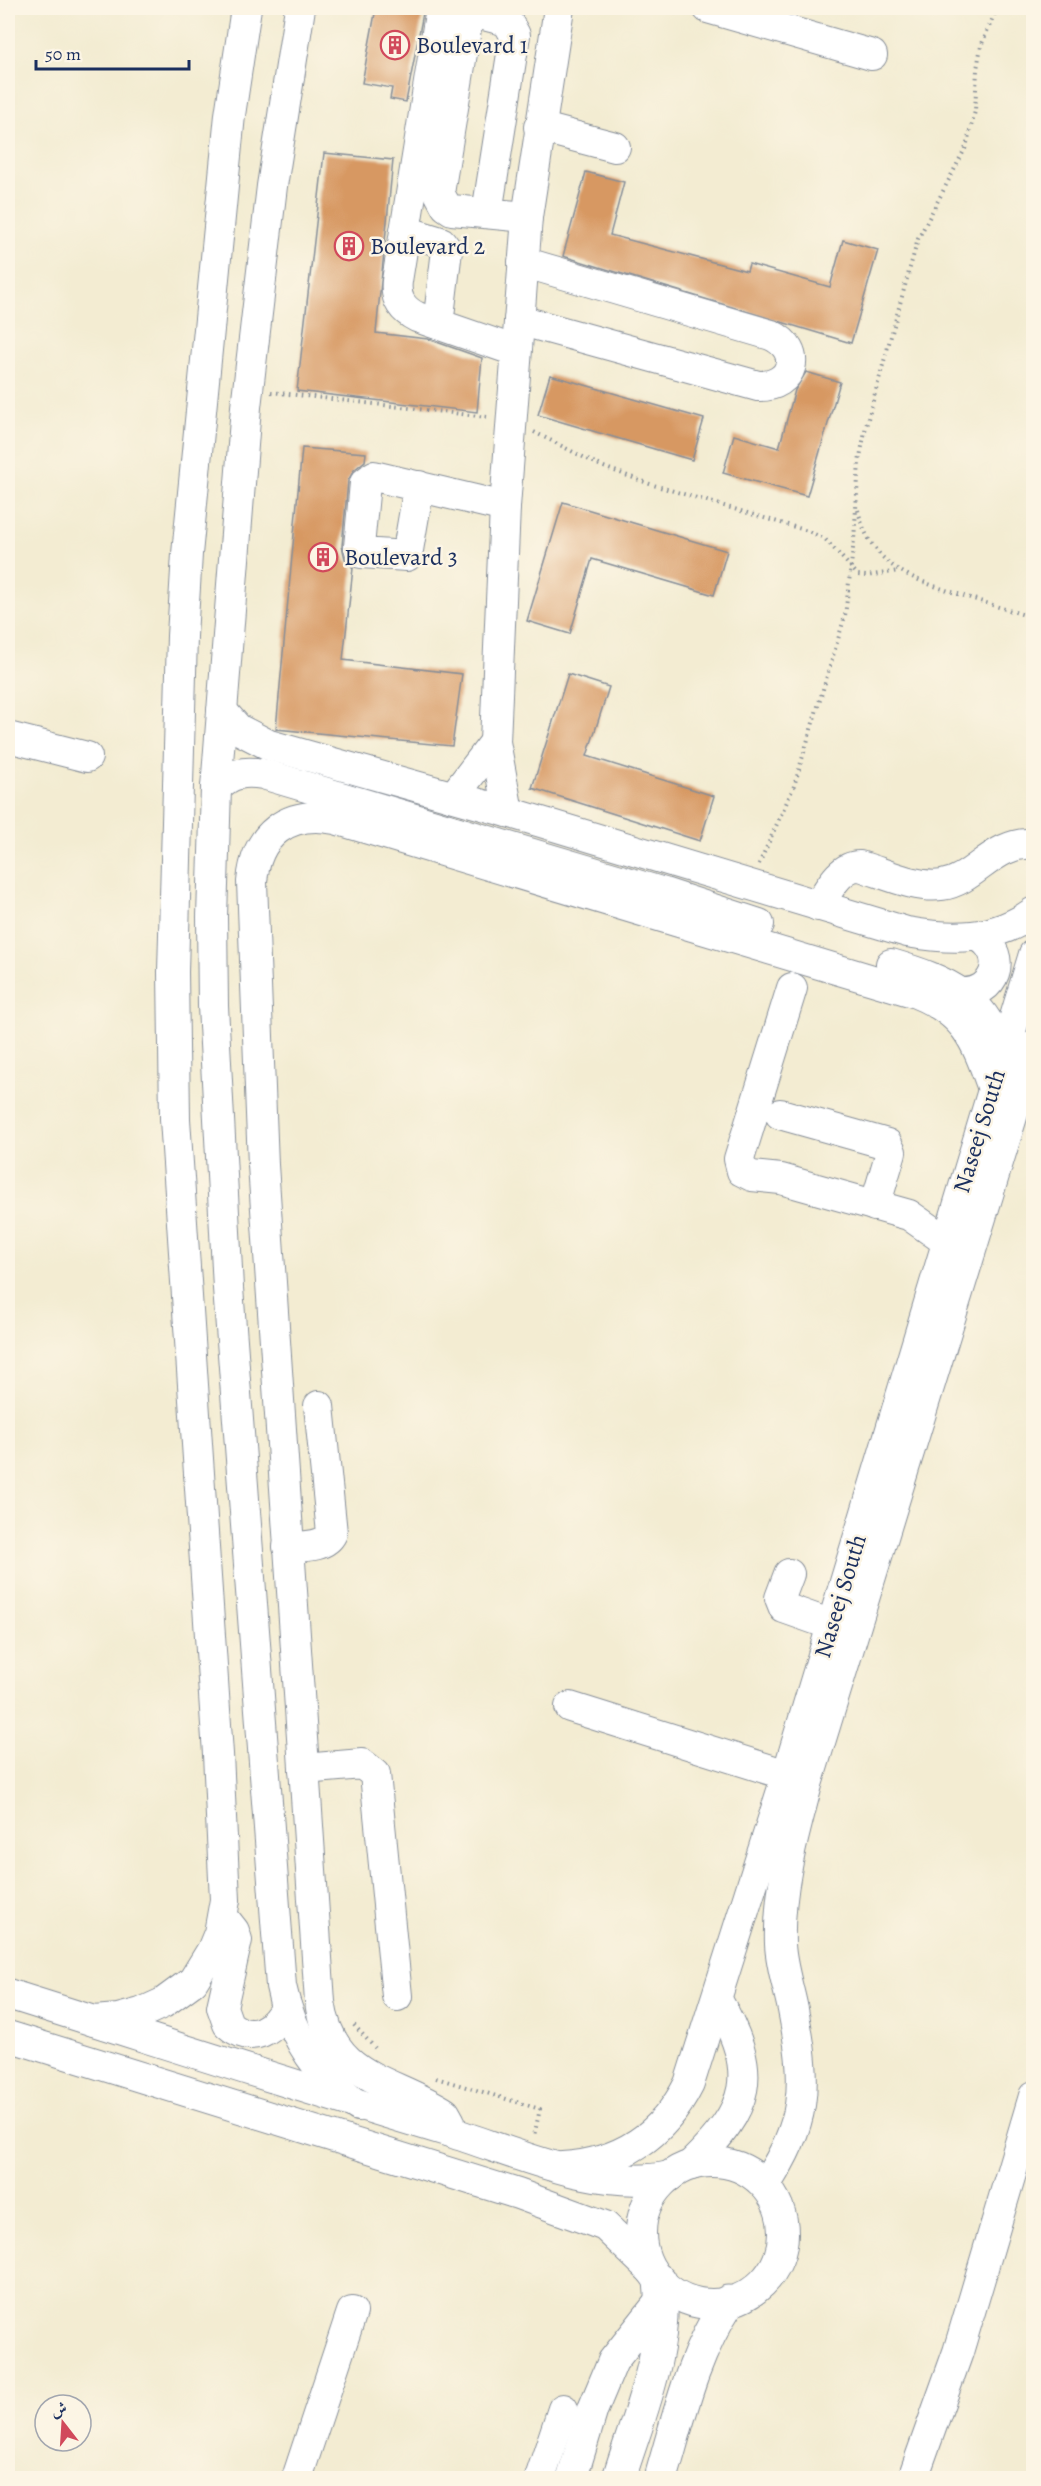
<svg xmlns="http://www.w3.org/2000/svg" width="1041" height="2486" font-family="Alegreya,Amiri,serif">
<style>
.building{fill:#d79862}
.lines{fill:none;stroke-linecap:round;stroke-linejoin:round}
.minor-casing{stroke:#878e98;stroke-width:32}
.major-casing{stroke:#878e98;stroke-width:35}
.path{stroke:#878e98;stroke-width:4;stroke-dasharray:1.5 4.5;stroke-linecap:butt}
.minor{stroke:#fff;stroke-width:30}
.major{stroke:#fff;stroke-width:33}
.labels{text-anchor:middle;stroke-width:5;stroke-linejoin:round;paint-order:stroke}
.poi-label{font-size:24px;fill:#1b2f5e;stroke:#fcf5e5;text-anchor:start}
.street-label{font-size:24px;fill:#1b2f5e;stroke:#fcf5e5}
</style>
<rect width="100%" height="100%" fill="#fcf5e5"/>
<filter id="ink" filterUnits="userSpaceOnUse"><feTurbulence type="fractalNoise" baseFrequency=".0167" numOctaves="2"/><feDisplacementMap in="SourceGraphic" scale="12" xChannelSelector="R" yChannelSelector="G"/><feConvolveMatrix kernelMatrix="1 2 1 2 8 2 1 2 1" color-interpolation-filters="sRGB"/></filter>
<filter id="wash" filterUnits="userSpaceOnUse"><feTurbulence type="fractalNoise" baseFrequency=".008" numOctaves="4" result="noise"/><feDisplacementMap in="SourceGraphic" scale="24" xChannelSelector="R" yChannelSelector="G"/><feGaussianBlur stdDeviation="1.35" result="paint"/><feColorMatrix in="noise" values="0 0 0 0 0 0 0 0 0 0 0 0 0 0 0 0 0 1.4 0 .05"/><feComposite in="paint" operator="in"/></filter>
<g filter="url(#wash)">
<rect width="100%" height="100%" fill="#f3ecd2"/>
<g id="blocks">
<!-- building -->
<g class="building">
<path d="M376 8H424L406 102 390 99 392 88 362 83Z"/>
<path d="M324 153 393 160 376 333 428 339 482 358 477 412 297 391Z"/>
<path d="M586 172 624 182 610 235 747 271 749 264 830 287 843 240 878 250 851 343 563 256Z"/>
<path d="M806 372 840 382 807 496 723 473 734 435 779 448 795 390Z"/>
<path d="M550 375 704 419 692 460 538 415Z"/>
<path d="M302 448 366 453 365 461 354 470 348 481 342 546 345 559 353 568 343 660 462 674 452 746 276 729Z"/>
<path d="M563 502 727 551 714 595 592 559 570 634 527 621Z"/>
<path d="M568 674 609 687 587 756 714 796 700 841 532 788Z"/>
</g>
</g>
</g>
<g filter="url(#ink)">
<use href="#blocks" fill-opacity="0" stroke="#878e98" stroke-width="1.5"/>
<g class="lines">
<!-- minor casing -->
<g class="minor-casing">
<g id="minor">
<path d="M300 8 272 186 246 407 216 788 212 917 213 1006 228 1288 281 1986C291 2035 318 2075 358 2106"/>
<path d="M441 8 397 281C395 298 401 309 417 317L516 351"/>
<path d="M708 8 872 55"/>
<path d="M539 127 615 147"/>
<path d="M487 213 515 35 507 21 480 14 470 19 466 29 439 193 446 206 452 210 527 217"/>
<path d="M405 231 441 242 447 250 438 324"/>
<path d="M519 320 758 386C794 387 804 350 771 335L523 262"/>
<path d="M419 486 407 556 361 553 359 547 365 483 374 476 505 507"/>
<path d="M222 711 238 729 269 745 508 812 907 932C953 940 994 941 1034 912"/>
<path d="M8 737 87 757"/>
<path d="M216 788C230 773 244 771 263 774L664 893 759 924"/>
<path d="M453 797 495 742"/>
<path d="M508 812 495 742 505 507 527 217 559 8"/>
<path d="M818 906C828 891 840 865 860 866 884 873 916 889 942 885 976 880 993 841 1034 844"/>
<path d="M891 964C945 980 989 997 1001 1058"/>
<path d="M792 988 739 1159 742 1171 752 1176 781 1179 909 1215 946 1241"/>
<path d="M961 993C995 995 1009 956 980 937"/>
<path d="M780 1114 887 1144 891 1152 875 1206"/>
<path d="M288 1547C302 1546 325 1548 332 1533L319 1406"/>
<path d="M789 1574 780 1598 784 1608 832 1625"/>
<path d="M570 1707 787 1775"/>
<path d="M304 1769 362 1764 375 1774 397 1996"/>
<path d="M223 1917 234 1931 237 1940 222 2007 228 2024C251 2045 275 2030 286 2006"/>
<path d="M8 1994C155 2040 302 2088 450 2132 517 2153 599 2192 670 2176"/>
<path d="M94 2021 118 2019 141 2013 163 2003 193 1981 212 1950 219 1933 225 1900 218 1754 175 1119 173 972 182 636 187 554 230 115 246 8"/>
<path d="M8 2036 518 2194 605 2226 651 2270"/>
<path d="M450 2132V2122L445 2113C391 2078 331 2080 320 2002L263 1165 252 882C256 834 288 810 335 819L916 993C965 1013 975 1038 992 1086"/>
<circle cx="712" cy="2233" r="71"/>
<path d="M691 2165C750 2107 760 2075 717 2000"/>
<path d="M562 2167C620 2164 663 2136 689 2084L787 1775 1034 954"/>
<path d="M765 2185C806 2124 808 2087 794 2015 790 1991 781 1968 780 1944 778 1888 794 1834 808 1781L1034 1045"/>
<path d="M297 2478 352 2312"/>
<path d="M540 2478 563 2409"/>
<path d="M572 2478 593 2409 613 2361 662 2299"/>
<path d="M913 2478 958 2352 1034 2096"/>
</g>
</g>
<!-- major casing -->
<g class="major-casing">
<g id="major">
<path d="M619 2478C639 2414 668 2350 660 2281"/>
<path d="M661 2478C679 2417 692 2356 728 2302"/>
</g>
</g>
<!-- path -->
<g class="path">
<path d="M271 392 487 417"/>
<path d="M534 432 601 466 650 484 808 531 825 539 858 575 866 576 899 571"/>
<path d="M858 510C871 566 909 578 958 594 983 602 1008 610 1034 618"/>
<path d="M759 864 794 786 845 616 854 540 859 462 866 426 918 239 966 147 975 111 977 69 981 46 997 8"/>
<path d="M354 2025 375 2048"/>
<path d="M436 2078 540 2109 534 2136"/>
</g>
<!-- minor -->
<use href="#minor" class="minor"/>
<!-- major -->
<use href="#major" class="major"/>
</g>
</g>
<!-- icons -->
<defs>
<g id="building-ring" transform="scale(1.5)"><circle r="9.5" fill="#fcf5e5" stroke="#d1495b" stroke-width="1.5"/><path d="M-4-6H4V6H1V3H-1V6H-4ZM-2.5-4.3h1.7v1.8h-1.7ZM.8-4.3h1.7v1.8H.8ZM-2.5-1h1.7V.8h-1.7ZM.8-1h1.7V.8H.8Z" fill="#d1495b"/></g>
</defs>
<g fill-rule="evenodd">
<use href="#building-ring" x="395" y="45"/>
<use href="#building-ring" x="349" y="246"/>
<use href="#building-ring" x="323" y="557"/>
</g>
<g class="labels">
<!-- poi labels -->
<g class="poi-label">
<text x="416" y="53">Boulevard 1</text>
<text x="370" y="254">Boulevard 2</text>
<text x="344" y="565">Boulevard 3</text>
</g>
<!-- street labels -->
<g class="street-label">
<text transform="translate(979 1131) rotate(-73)" y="8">Naseej South</text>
<text transform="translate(840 1596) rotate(-73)" y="8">Naseej South</text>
</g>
</g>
<!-- margin -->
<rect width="1041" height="2486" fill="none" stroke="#fcf5e5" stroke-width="30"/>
<!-- north arrow -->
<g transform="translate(63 2423) rotate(343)"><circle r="28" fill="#fcf5e5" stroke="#a2a6af" stroke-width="1.5"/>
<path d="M0-4.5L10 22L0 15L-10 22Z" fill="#d1495b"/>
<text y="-9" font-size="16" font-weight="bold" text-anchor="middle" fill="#1b2f5e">ش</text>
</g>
<!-- scale -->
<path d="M36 60v9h153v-9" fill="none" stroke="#1b2f5e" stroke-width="3"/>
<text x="45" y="60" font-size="18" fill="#1b2f5e" stroke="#fcf5e5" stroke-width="4.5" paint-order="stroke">50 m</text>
</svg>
